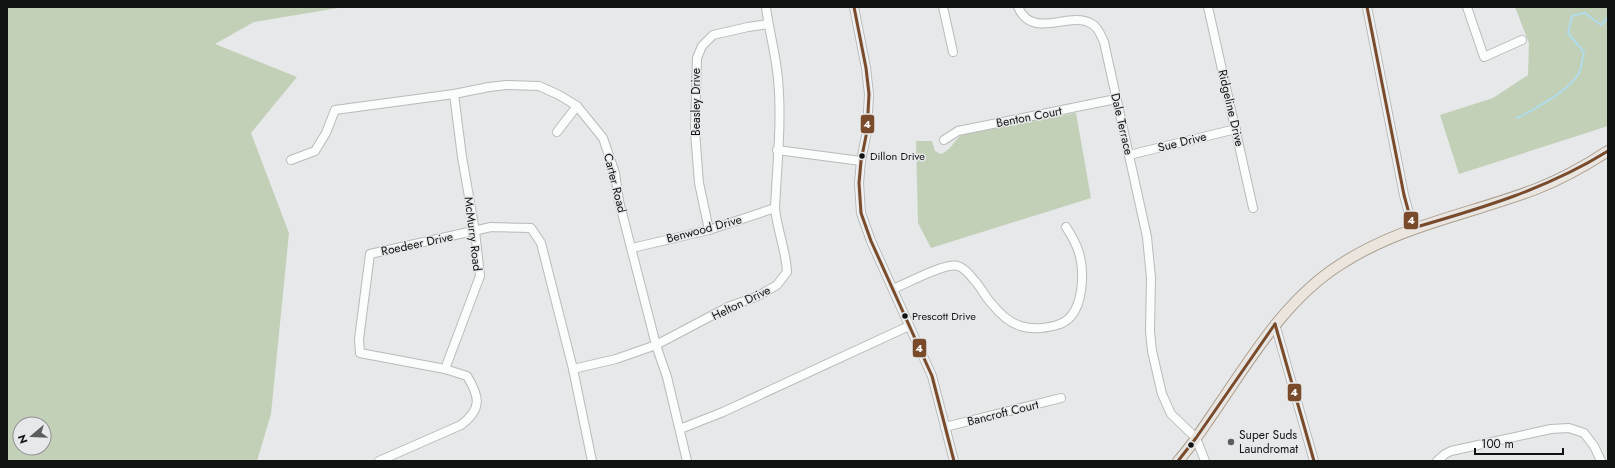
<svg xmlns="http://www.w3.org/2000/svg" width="1615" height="468" font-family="Jost,sans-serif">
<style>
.forest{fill:#c2d0b8;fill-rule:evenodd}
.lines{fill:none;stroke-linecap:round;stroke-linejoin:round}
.stream{stroke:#b0dcea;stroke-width:2}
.minor-casing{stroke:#b9baba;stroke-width:10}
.major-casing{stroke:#aa9e92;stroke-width:12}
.minor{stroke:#fbfcfc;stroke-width:8}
.major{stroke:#ebe5dd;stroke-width:10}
.bus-1-casing{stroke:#e6e8ea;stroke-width:6}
.bus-1{stroke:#7a4b2a;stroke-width:3}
.bus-dot{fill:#111212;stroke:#e6e8ea;stroke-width:1.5}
.poi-dot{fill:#5c5d5d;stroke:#e6e8ea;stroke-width:1.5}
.labels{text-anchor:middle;stroke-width:3;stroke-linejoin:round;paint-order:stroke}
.bus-label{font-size:11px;fill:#111212;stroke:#e6e8ea;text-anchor:start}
.street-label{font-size:12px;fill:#111212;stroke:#e6e8ea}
.poi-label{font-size:12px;fill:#111212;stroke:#e6e8ea;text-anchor:start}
.line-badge{stroke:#e6e8ea;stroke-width:1.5}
.badge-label{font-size:11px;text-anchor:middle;font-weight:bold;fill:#fff}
</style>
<rect width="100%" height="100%" fill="#e7e8e9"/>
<!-- forest -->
<g class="forest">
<path d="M7 7H344L254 22 215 44 297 77 251 133 289 233 271 414 257 461H7ZM20 424H44V448H20Z"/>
<path d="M1515 7H1608V126L1459 174 1440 115 1493 98 1528 75 1529 43Z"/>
<path d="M1076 113 1091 198 931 248 918 223 916 141H932L935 151 941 154C953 149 955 137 966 132Z"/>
</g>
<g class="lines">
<!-- stream -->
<path class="stream" d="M1517 118C1535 109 1569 91 1579 73 1582 67 1582 58 1584 52L1568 33 1572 16 1585 13 1601 25 1608 17"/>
<!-- minor casing -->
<g class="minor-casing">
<g id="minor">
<path d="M854 7 866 68 869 94 867 131 861 161 859 183 861 213 871 241 932 376 954 461"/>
<path d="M943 7 953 52"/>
<path d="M1018 7C1033 41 1069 10 1092 24 1099 28 1101 36 1104 42L1147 237 1151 278 1150 331 1152 351 1162 394 1171 414 1196 438 1205 461"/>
<path d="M1208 7 1253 208"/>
<path d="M1367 7 1404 195 1413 228"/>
<path d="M1467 7 1484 57 1522 40"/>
<path d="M557 132 577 106"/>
<path d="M944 140 958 131 1116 99"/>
<path d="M777 150 861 161"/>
<path d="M1129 155 1236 129"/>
<path d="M291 160 315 151 326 133 335 110 454 94 489 87 507 85 539 86 559 95 577 106 603 138 615 173 619 201 656 345 667 377 687 461"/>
<path d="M709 230 699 183 695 132 697 58 702 46 713 35 748 27 768 24"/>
<path d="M632 248 709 230 775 208"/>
<path d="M893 289C906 284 945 262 958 266 965 268 970 275 974 280 981 287 985 297 992 304 1010 327 1029 333 1057 325 1076 320 1081 299 1082 281 1083 259 1078 245 1066 227"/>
<path d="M1275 324 1314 461"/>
<path d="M445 369 480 276 475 231 462 157 454 94"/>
<path d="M573 369 616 359 656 345 728 307 758 296 777 285 787 272C786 250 777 230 775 208 777 165 782 122 778 79 776 55 769 31 766 7"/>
<path d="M945 427 1061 398"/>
<path d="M680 429 723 412 909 326"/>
<path d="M379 461 461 425C482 409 480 397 467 376L445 369 360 353 359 339 370 254 491 227 531 228 541 243 573 369 592 461"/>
<path d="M1437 461 1445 454 1451 451 1551 429 1569 428 1584 433 1594 446 1601 461"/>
</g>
</g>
<!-- major casing -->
<g class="major-casing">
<path id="major" d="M1178 461C1191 447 1201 431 1212 415 1250 360 1284 300 1341 264 1401 225 1471 214 1536 189 1562 179 1585 166 1608 151"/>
</g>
<!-- minor -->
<use href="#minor" class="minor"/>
<!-- major -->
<use href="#major" class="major"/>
<!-- bus-1 casing -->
<g class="bus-1-casing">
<g id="bus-1">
<path d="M854 7 866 68 869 94 867 131 861 161 859 183 861 213 871 241 932 376 954 461"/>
<path d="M1367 7 1404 195 1413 228C1482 208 1547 189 1608 151"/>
<path d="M1275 324 1314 461"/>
<path d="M1178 461 1196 438 1275 324"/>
</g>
</g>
<!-- bus-1 -->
<use href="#bus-1" class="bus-1"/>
</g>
<!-- markers -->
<g class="bus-dot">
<circle cx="862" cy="156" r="3.5"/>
<circle cx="905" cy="316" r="3.5"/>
<circle cx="1191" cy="445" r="3.5"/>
</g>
<circle class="poi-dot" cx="1231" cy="442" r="4"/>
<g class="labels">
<!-- bus labels -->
<g class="bus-label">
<text x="870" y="160">Dillon Drive</text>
<text x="912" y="320">Prescott Drive</text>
</g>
<!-- street labels -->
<g class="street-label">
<text transform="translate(696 102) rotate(-90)" y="4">Beasley Drive</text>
<text transform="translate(1231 108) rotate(77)" y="4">Ridgeline Drive</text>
<text transform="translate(1029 117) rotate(-11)" y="4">Benton Court</text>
<text transform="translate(1122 124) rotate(77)" y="4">Dale Terrace</text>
<text transform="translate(1182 142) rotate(-14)" y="4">Sue Drive</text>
<text transform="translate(615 183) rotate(76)" y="4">Carter Road</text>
<text transform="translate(704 229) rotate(-15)" y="4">Benwood Drive</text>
<text transform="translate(473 234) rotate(83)" y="4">McMurry Road</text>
<text transform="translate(417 244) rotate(-12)" y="4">Roedeer Drive</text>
<text transform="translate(741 303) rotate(-26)" y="4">Helton Drive</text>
<text transform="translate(1003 413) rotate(-14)" y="4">Bancroft Court</text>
</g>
<!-- poi labels -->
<g class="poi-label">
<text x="1239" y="439">Super Suds<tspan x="1239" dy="14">Laundromat</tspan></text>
</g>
</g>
<g class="line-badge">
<rect x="860" y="114" width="15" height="20" rx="4" fill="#7a4b2a"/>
<rect x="1403" y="211" width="16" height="19" rx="4" fill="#7a4b2a"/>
<rect x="912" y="338" width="15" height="20" rx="4" fill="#7a4b2a"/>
<rect x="1287" y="383" width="15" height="19" rx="4" fill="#7a4b2a"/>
</g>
<g class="badge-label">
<text x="867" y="128">4</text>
<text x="1411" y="224">4</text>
<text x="919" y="352">4</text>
<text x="1294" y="396">4</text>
</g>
<!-- border -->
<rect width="1615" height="468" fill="none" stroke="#111212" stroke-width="16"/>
<!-- north arrow -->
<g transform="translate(32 436) rotate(251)"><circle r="19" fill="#e6e8ea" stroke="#919294"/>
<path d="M0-3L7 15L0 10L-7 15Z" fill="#5c5d5d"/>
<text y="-6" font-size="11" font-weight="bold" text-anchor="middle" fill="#111212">N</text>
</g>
<!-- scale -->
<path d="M1475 448v6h88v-6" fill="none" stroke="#111212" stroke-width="2"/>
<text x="1481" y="448" font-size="12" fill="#111212" stroke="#e6e8ea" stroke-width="3" paint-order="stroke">100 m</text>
</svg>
